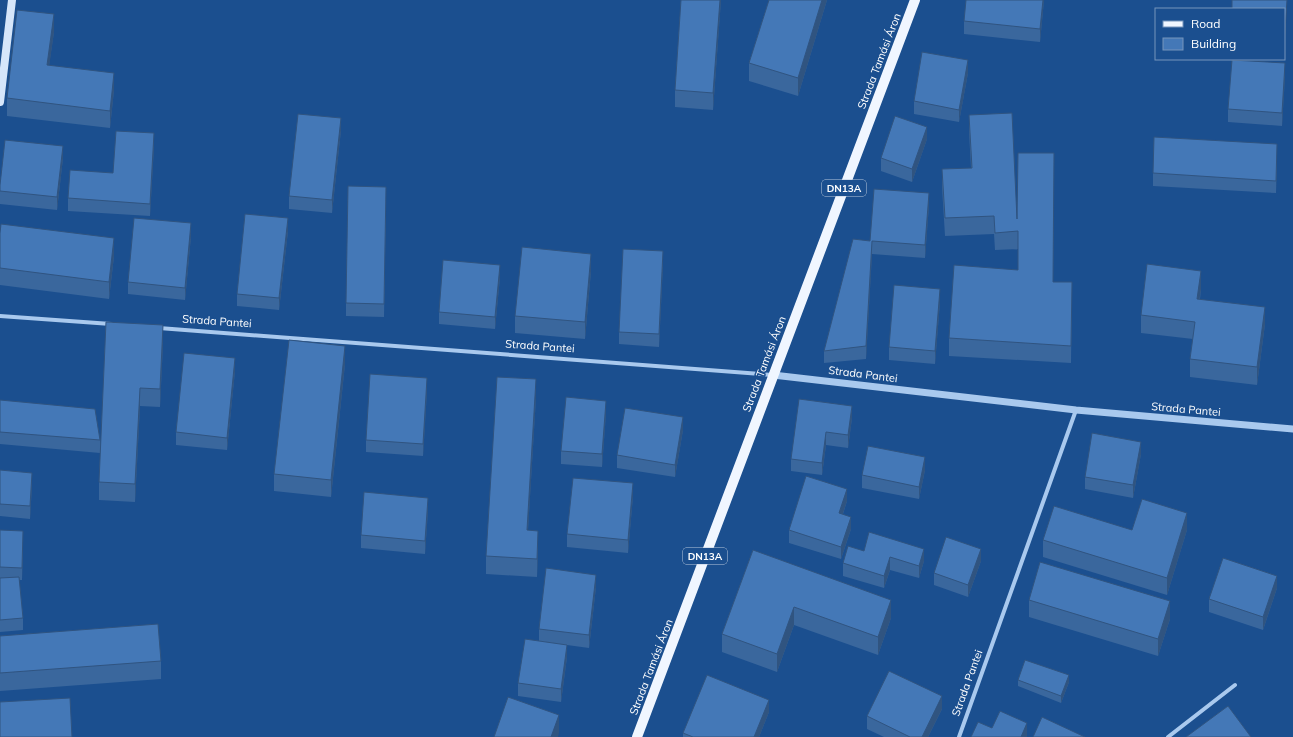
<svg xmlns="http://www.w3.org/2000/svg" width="1293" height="737" font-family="Mulish,sans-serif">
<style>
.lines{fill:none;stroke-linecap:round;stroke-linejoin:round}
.minor{stroke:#a9c9ee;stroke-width:4}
.tertiary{stroke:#a9c9ee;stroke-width:7}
.secondary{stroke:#d6e6fa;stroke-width:8}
.primary{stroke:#f0f6ff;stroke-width:10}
.wall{fill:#3a679d}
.shaded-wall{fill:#305480}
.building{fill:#4478b7;stroke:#305480}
.labels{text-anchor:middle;stroke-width:3;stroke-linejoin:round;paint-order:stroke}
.shield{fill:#1b4f8f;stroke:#bbcadd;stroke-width:1}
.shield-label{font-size:10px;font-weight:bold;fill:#fff}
.street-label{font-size:11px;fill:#fff;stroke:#1b4f8f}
</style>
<rect width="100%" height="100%" fill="#1b4f8f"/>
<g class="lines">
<!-- minor -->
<g class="minor">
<path d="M0 316 111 324"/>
<path d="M159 328 773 375"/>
<path d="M959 737 1076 410"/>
<path d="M1168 737 1235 685"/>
</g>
<!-- tertiary -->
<path class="tertiary" d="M773 375 1076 410 1293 429"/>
<!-- secondary -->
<path class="secondary" d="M0 102 12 0"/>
<!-- primary -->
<path class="primary" d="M637 737 915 0"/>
</g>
<!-- wall -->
<g class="wall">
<path d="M681 0H721L713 110 675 107V90Z"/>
<path d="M769 0H827L798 96 749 81V63Z"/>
<path d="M1044 0 1040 42 964 34V21Z"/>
<path d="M54 32 49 65 114 90 110 128 7 116V98Z"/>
<path d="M1264 59H1284V60Z"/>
<path d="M968 73 959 122 914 114V101Z"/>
<path d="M1285 76 1282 126 1228 122V109Z"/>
<path d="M969 115 1017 219 1053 282H1072L1071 363 949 356V338L1018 270V249L995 250 994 234 945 236 942 187V169L971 168 969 132Z"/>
<path d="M341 130 332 213 289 209V196Z"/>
<path d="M927 139 912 182 881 171V158Z"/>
<path d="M154 146 150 216 68 211V198L113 173Z"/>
<path d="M1277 157 1276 193 1153 186V173Z"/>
<path d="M63 158 57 210 0 204V185Z"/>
<path d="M386 200 384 317 346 316V303Z"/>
<path d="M929 205 925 258 872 254 866 359 824 363V351L870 241Z"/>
<path d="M288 231 279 310 237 306V294Z"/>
<path d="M0 233 114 256 109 299 0 285Z"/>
<path d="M191 236 185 300 128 294V282Z"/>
<path d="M663 264 659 347 619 344V332Z"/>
<path d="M591 271 585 339 515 333V316Z"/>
<path d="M500 277 495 329 439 324V312Z"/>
<path d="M1201 289 1200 299 1265 324 1257 385 1190 377V359L1193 339 1141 333V315Z"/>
<path d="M940 302 935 364 889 360V347Z"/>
<path d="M106 322 163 343 160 407 140 406 135 502 99 500V482Z"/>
<path d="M345 364 331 497 274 491V474Z"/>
<path d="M235 371 227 450 176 445V432Z"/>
<path d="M427 391 423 456 366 452V440Z"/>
<path d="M536 397 528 530 538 549 537 577 486 574V556Z"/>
<path d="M0 400 100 440V453L0 444Z"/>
<path d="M852 406V418L848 448 826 445 822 475 791 471V459Z"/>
<path d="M606 413 602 467 561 464V451Z"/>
<path d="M683 430 675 477 617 468V455Z"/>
<path d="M1141 454 1133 498 1085 489V477Z"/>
<path d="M0 470 32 485 30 519 0 516Z"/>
<path d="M925 470 919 499 862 488V475Z"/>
<path d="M633 496 628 553 567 547V534Z"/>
<path d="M847 501 843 514 851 529 841 559 789 543V530Z"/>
<path d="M428 510 425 554 361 548V535Z"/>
<path d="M0 530 23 544 22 580H19L23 618V630L0 632Z"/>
<path d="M1187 530 1167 595 1043 557V540Z"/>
<path d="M753 550 891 618 878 655 794 625 777 672 722 652V634Z"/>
<path d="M864 551 924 561 919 578 890 570 884 588 843 576V563Z"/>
<path d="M981 561 968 597 934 585V573Z"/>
<path d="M596 587 589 648 567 645V657L561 702 518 696V683L539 641V629Z"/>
<path d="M1277 588 1263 630 1209 612V599Z"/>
<path d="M1029 600 1170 619 1158 656 1029 617Z"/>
<path d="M0 636 161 661V679L0 691Z"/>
<path d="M1018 680 1069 682 1061 703 1018 686Z"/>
<path d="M942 709 928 737H884L867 729V716Z"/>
<path d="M769 712 759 737H683V733Z"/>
</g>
<!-- shaded-wall -->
<g class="shaded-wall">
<path d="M720 0H721L713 110V93Z"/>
<path d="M822 0H827L798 96V78Z"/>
<path d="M1043 0H1044L1040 42V29Z"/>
<path d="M1287 0V7L1284 55V43Z"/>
<path d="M54 14V32L47 82V65Z"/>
<path d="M968 60V73L959 122V110Z"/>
<path d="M1285 63V76L1282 126V113Z"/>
<path d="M114 73V90L110 128V111Z"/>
<path d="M341 118V130L332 213V200Z"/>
<path d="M927 127V139L912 182V169Z"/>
<path d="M154 133V146L150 216V204Z"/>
<path d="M1277 144V157L1276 193V181Z"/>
<path d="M63 146V158L57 210V197Z"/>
<path d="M929 193V205L925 258V245Z"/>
<path d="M288 218V231L279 310V298Z"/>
<path d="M191 223V236L185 300V288Z"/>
<path d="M114 238V256L109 299V282Z"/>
<path d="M872 241V254L866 359V346Z"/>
<path d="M663 251V264L659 347V334Z"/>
<path d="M591 254V271L585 339V322Z"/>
<path d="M500 265V277L495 329V317Z"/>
<path d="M1201 271V289L1197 316V299Z"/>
<path d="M940 289V302L935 364V351Z"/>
<path d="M1265 307V324L1257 385V367Z"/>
<path d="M163 325V343L160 407V389Z"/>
<path d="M345 346V364L331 497V480Z"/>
<path d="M235 358V371L227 450V438Z"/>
<path d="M427 378V391L423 456V444Z"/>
<path d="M536 379V397L527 548V530Z"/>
<path d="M140 388V406L135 502V484Z"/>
<path d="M606 401V413L602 467V454Z"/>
<path d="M852 406V418L848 448V435Z"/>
<path d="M683 417V430L675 477V465Z"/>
<path d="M826 432V445L822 475V463Z"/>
<path d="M1141 442V454L1133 498V485Z"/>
<path d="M925 457V470L919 499V487Z"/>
<path d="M32 473V485L30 519V506Z"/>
<path d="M633 483V496L628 553V540Z"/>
<path d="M847 489V501L839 525V513Z"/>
<path d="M428 498V510L425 554V541Z"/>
<path d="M1187 513V530L1167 595V578Z"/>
<path d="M851 517V529L841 559V547Z"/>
<path d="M23 531V544L22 580V568Z"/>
<path d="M538 531V549L537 577V559Z"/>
<path d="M924 549V561L919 578V566Z"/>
<path d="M981 549V561L968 597V585Z"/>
<path d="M890 557V570L884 588V576Z"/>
<path d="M596 575V587L589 648V635Z"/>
<path d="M1277 576V588L1263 630V617Z"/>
<path d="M891 600V618L878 655V637Z"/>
<path d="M1170 601V619L1158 656V639Z"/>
<path d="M794 607V625L777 672V654Z"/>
<path d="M567 645V657L561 702V689Z"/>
<path d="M1069 675V682L1061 703V696Z"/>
<path d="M942 696V709L928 737H922Z"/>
<path d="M769 700V712L759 737H754Z"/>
<path d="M559 715V733L558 737H551Z"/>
<path d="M1027 723V737H1021Z"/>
</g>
<!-- building -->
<g class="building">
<path d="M681 0H720L713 93 675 90Z"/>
<path d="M769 0H822L798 78 749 63Z"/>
<path d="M966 0H1043L1040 29 964 21Z"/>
<path d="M1232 0H1287L1284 43V9H1232Z"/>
<path d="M17 10 54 14 47 65 114 73 110 111 7 98Z"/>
<path d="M922 52 968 60 959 110 914 101Z"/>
<path d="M1232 60 1285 63 1282 113 1228 109Z"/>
<path d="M1012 113 1017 219 1018 153H1054L1053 282H1072L1071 346 949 338 954 265 1018 270V231L995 233 994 216 945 218 942 169 972 168 969 115Z"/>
<path d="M298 114 341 118 332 200 289 196Z"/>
<path d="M895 116 927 127 912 169 881 158Z"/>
<path d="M116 131 154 133 150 204 68 198 70 170 113 173Z"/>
<path d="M1154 137 1277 144 1276 181 1153 173Z"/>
<path d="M5 140 63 146 57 197 0 191V185Z"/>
<path d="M348 186 386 187 384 304 346 303Z"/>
<path d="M874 189 929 193 925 245 872 241 866 346 824 351 853 239 870 241Z"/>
<path d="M245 214 288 218 279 298 237 294Z"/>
<path d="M134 218 191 223 185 288 128 282Z"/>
<path d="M1 224 114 238 109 282 0 268V233Z"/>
<path d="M522 247 591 254 585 322 515 316Z"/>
<path d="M623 249 663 251 659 334 619 332Z"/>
<path d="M443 260 500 265 495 317 439 312Z"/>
<path d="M1147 264 1201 271 1197 299 1265 307 1257 367 1190 359 1195 322 1141 315Z"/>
<path d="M894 285 940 289 935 351 889 347Z"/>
<path d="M106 322 163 325 160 389 140 388 135 484 99 482Z"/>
<path d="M289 340 345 346 331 480 274 474Z"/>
<path d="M184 353 235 358 227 438 176 432Z"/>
<path d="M370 374 427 378 423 444 366 440Z"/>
<path d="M497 377 536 379 527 530 538 531 537 559 486 556Z"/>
<path d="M566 397 606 401 602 454 561 451Z"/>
<path d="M799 399 852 406 848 435 826 432 822 463 791 459Z"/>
<path d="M0 400 95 409 100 440 0 432Z"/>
<path d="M625 408 683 417 675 465 617 455Z"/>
<path d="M1092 433 1141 442 1133 485 1085 477Z"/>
<path d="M868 446 925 457 919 487 862 475Z"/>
<path d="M0 470 32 473 30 506 0 504Z"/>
<path d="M806 476 847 489 839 513 851 517 841 547 789 530Z"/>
<path d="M573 478 633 483 628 540 567 534Z"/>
<path d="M364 492 428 498 425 541 361 535Z"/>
<path d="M1142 499 1187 513 1167 578 1043 540 1054 506 1132 530Z"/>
<path d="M0 530 23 531 22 568 0 567Z"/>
<path d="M869 532 924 549 919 566 890 557 884 576 843 563 848 546 864 551Z"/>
<path d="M946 537 981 549 968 585 934 573Z"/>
<path d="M753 550 891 600 878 637 794 607 777 654 722 634Z"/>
<path d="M1223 558 1277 576 1263 617 1209 599Z"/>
<path d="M1040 562 1170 601 1158 639 1029 600Z"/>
<path d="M546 568 596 575 589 635 539 629Z"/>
<path d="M19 577 23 618 0 620V578Z"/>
<path d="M158 624 161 661 0 673V636Z"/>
<path d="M525 639 567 645 561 689 518 683Z"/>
<path d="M1025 660 1069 675 1061 696 1018 680Z"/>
<path d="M889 671 942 696 922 737H910L867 716Z"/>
<path d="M707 675 769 700 754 737H693L683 733Z"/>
<path d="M508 697 559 715 551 737H494Z"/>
<path d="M70 698 72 737H0V702Z"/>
<path d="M1228 706 1251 737H1186Z"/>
<path d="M1000 711 1027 723 1021 737H971L978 722 992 728Z"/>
<path d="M1042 717 1085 737H1033Z"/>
</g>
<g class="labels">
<!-- shield labels -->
<g class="shield">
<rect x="822" y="180" width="44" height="16" rx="3"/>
<rect x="683" y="548" width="44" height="16" rx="3"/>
</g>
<g class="shield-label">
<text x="844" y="192">DN13A</text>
<text x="705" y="560">DN13A</text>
</g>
<!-- street labels -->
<g class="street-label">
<text transform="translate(879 61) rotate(-69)" y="4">Strada Tamási Áron</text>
<text transform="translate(217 321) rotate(4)" y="4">Strada Pantei</text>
<text transform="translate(540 346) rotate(4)" y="4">Strada Pantei</text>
<text transform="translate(764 364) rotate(-69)" y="4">Strada Tamási Áron</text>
<text transform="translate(863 374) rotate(7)" y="4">Strada Pantei</text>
<text transform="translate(1186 409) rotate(5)" y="4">Strada Pantei</text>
<text transform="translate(651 667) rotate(-69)" y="4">Strada Tamási Áron</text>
<text transform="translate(967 683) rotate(-70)" y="4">Strada Pantei</text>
</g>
</g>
<!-- legend -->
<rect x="1155" y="8" width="130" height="52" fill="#1b4f8f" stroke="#7695bc"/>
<rect x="1163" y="21" width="20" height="6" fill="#f0f6ff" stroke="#7695bc"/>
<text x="1191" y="28" font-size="12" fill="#ffffff">Road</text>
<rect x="1163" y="38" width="20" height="12" fill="#4478b7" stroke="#7695bc"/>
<text x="1191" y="48" font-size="12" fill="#ffffff">Building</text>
</svg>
